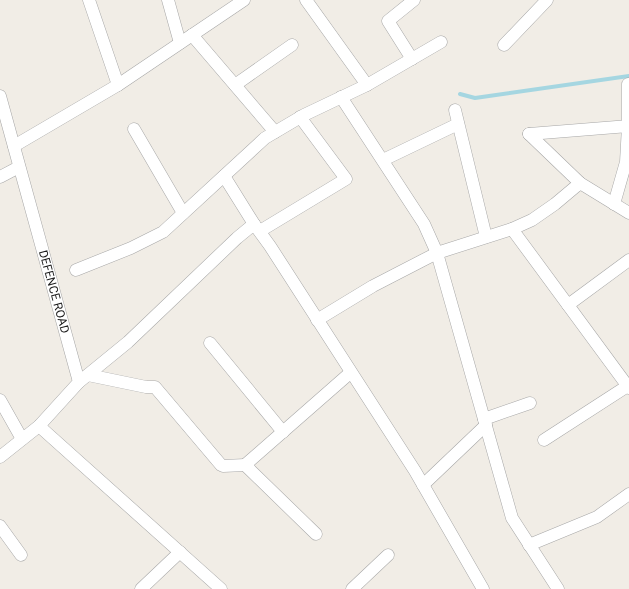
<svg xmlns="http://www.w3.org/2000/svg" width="629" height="589" font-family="Roboto,sans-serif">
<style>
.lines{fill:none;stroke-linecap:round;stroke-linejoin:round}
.stream{stroke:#a5d6e1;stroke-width:4}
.street-casing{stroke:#a7a7a7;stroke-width:13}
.street{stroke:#fff;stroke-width:12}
.labels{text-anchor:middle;stroke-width:3;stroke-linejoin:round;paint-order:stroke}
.street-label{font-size:12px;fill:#202020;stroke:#fff}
</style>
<rect width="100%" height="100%" fill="#f1ede6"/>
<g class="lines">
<!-- stream -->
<path class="stream" d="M460 94 475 98 629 76"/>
<!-- street casing -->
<g class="street-casing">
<g id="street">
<path d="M89 0 118 85"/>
<path d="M168 0 180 43"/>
<path d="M306 0 367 85"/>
<path d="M192 35 275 132"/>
<path d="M504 45 547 0"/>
<path d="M412 59 388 21 414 0"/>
<path d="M235 85 292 45"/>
<path id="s1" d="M0 96 79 382 39 426 0 457"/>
<path d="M341 97 424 224 437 253 512 518 558 589"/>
<path d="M455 110 486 237"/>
<path d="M134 129 183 213"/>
<path d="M529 134 629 126"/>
<path d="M529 134 580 183"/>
<path d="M14 146 118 85 244 0"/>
<path d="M383 160 458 124"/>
<path d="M224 176 254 224"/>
<path d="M0 177 19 167"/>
<path d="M614 204 626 162 628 126V84"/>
<path d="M512 229 629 388"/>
<path d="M260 231 346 179 300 117"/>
<path d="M76 270 131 248 163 232 265 138 304 115 367 85 441 42"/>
<path d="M568 305 629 260"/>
<path d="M317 320 373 286 437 253 512 229 532 220 555 204 580 183 629 213"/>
<path d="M210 343 283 432"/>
<path d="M88 375 146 387H155L221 465 223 466 245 465"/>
<path d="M79 382 128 342 237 238 254 224 270 246 415 471 483 589"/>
<path d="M0 400 22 439"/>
<path d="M484 419 530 403"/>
<path d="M39 426 221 589"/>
<path d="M544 440 629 385"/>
<path d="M423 485 486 425"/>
<path d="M0 526 21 555"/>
<path d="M316 534 245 465 350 373"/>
<path d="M529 545 597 517 629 494"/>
<path d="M141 589 180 552"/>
<path d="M352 589 388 555"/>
</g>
</g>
<!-- street -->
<use href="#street" class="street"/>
</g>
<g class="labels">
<!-- street labels -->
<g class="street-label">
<text dy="4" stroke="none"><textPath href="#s1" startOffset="203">DEFENCE ROAD</textPath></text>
</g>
</g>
</svg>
